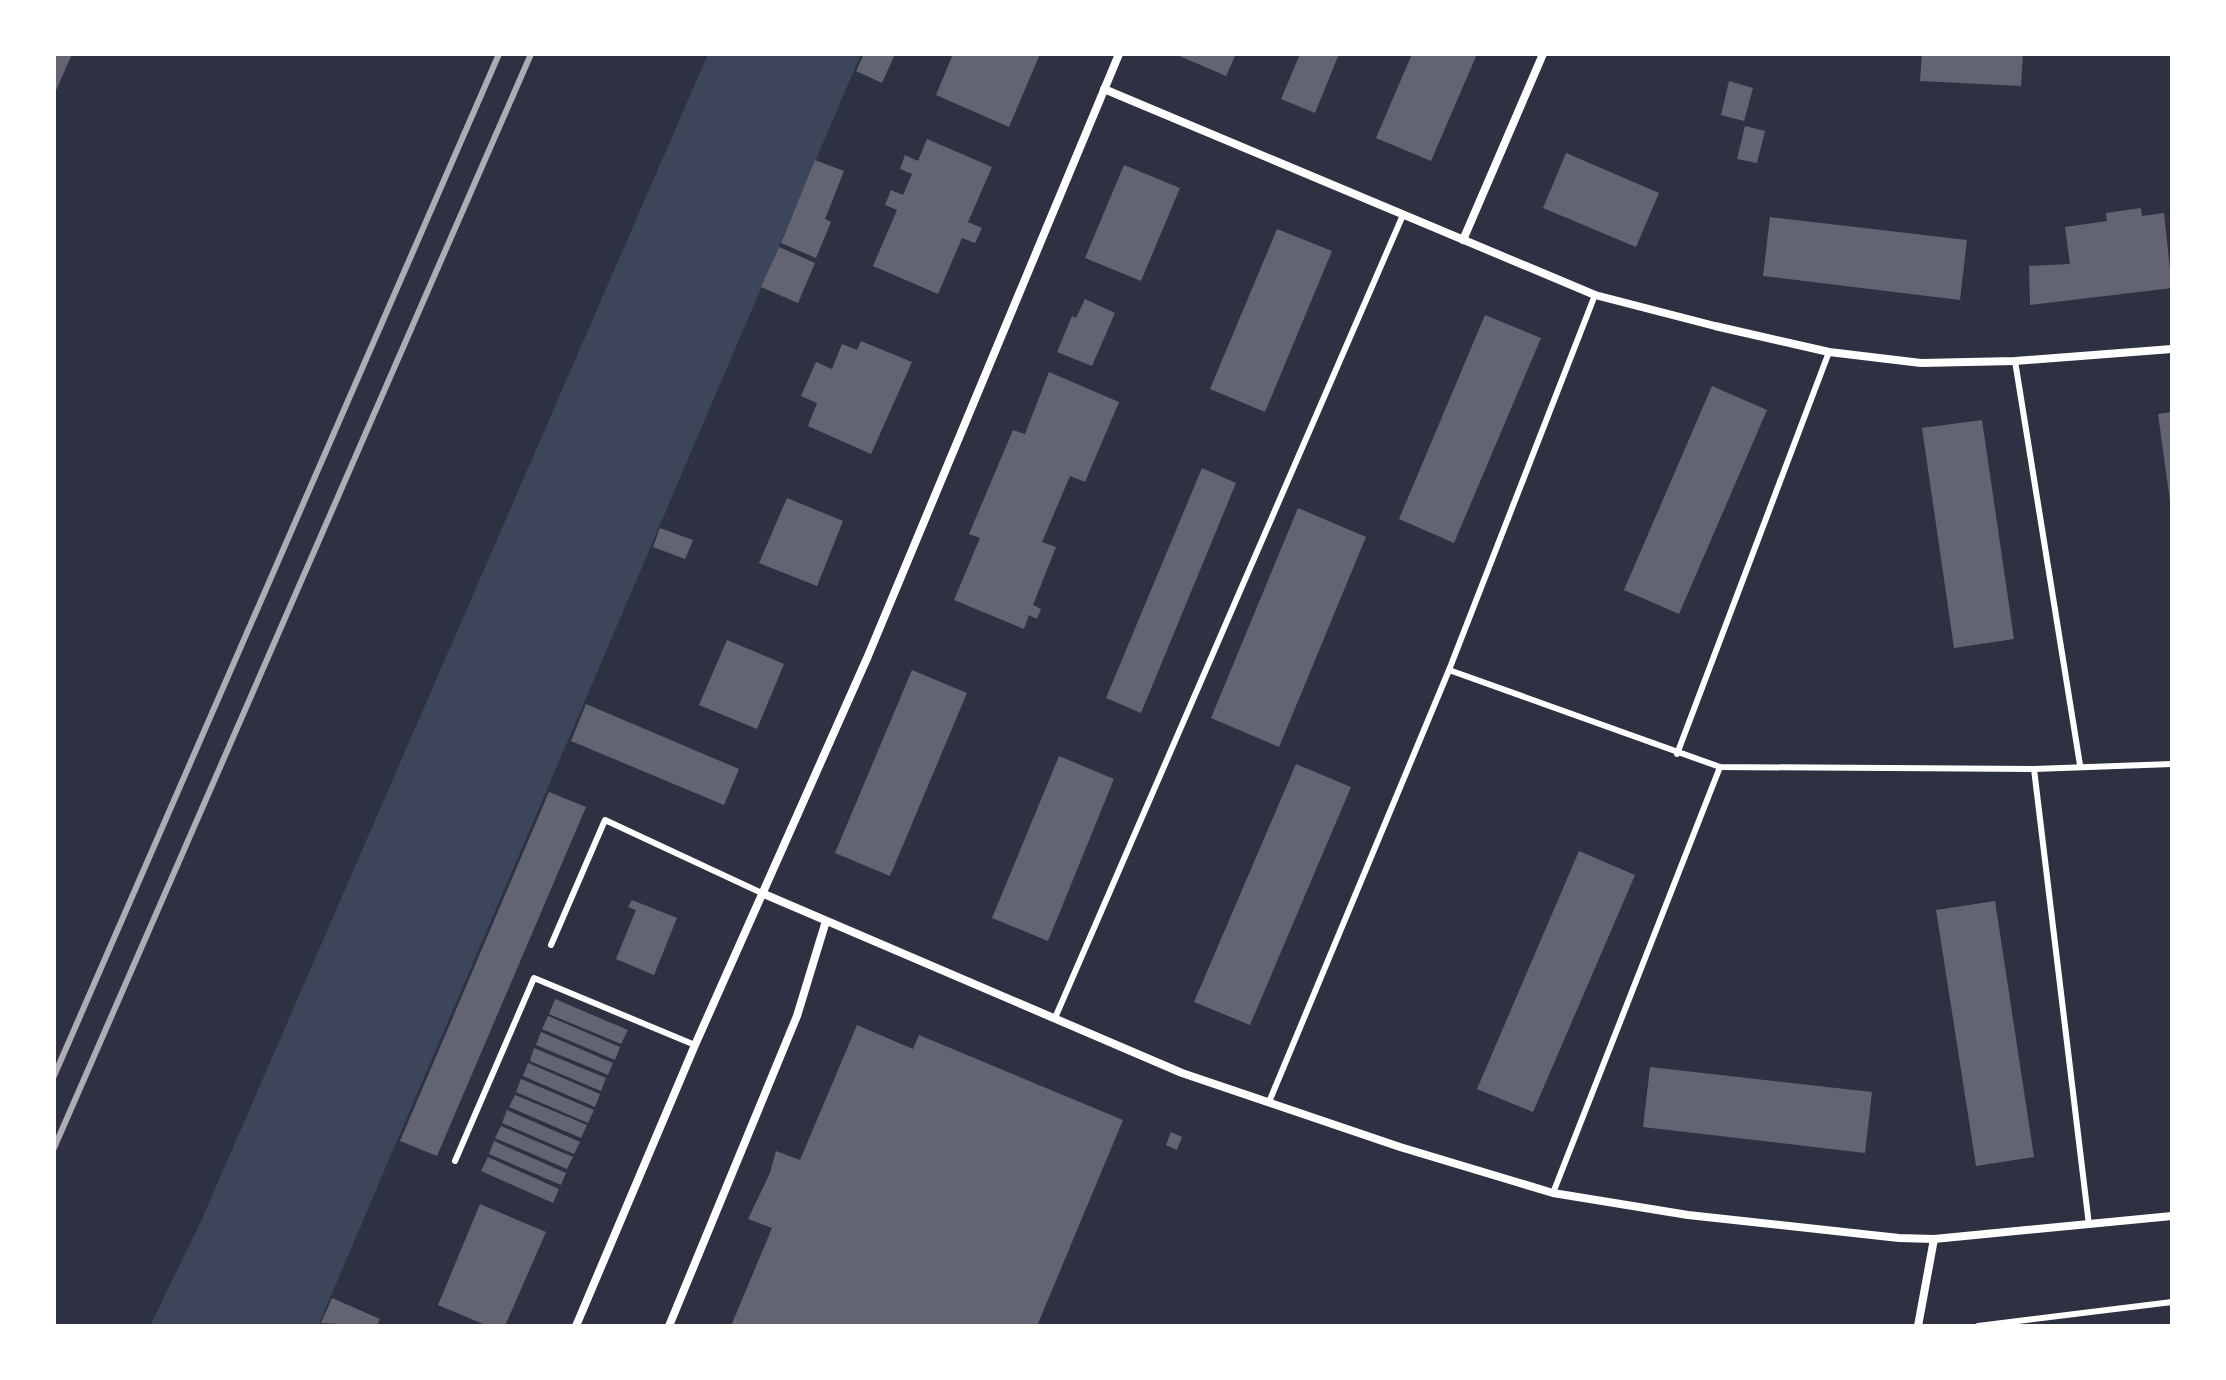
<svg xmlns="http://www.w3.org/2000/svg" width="2226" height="1380" font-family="'Source Sans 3',sans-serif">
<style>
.green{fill:#3c4559}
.building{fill:#626471}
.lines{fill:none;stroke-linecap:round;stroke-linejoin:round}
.service{stroke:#fff;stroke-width:6}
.minor{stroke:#fff;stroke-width:8}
.rail{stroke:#abadb3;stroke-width:6}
</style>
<rect width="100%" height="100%" fill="#2d3142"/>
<!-- green -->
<path class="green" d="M708 54H861L318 1326H150L201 1221Z"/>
<!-- building -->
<g class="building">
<path d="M54 54H72L54 95Z"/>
<path d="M864 54H895L882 83 856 71Z"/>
<path d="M953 54H1040L1009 127 936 95Z"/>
<path d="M1175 54H1236L1226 76Z"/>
<path d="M1300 54H1339L1315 113 1281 99Z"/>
<path d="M1412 54H1477L1431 161 1376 138Z"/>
<path d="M1922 54H2023L2021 86 1920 81Z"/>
<path d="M1729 81 1753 88 1744 121 1721 115Z"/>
<path d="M1745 126 1765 131 1757 163 1737 159Z"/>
<path d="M927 139 992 167 968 222 982 228 975 243 962 238 938 294 873 266 897 210 885 205 891 190 903 195 912 174 900 169 905 155 918 161Z"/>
<path d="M1566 153 1659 193 1636 247 1543 208Z"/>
<path d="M815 160 844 171 825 219 831 222 816 258 781 243Z"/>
<path d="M1124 165 1180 188 1141 281 1085 258Z"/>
<path d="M2141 208 2142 216 2164 213 2172 288 2030 305 2029 266 2070 264 2065 227 2107 221 2106 213Z"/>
<path d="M1770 217 1967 240 1960 300 1763 276Z"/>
<path d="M1277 229 1332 251 1265 412 1210 389Z"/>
<path d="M779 247 815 263 798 303 761 287Z"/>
<path d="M1085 299 1115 313 1092 366 1057 352 1072 316 1076 318Z"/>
<path d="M1485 315 1541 338 1454 543 1399 519Z"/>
<path d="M861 341 912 362 871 454 808 426 817 403 801 396 816 362 832 369 842 344 857 350Z"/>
<path d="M1049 372 1119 402 1085 482 1070 476 1042 542 1056 547 1033 605 1041 609 1037 619 1029 615 1024 629 954 600 980 538 969 534 1013 430 1025 434Z"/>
<path d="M1712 386 1767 410 1679 614 1624 590Z"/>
<path d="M2172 412V501H2170L2158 414Z"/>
<path d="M1982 420 2014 639 1954 648 1922 428Z"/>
<path d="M1202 468 1236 483 1141 713 1106 698Z"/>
<path d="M787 498 843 521 817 586 759 563Z"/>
<path d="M1298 508 1366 537 1279 747 1211 718Z"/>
<path d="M660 528 693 540 685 559 653 547Z"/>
<path d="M727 640 784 664 757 729 699 705Z"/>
<path d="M912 670 967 693 890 876 835 853Z"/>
<path d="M586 704 739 769 724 805 571 741Z"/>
<path d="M1059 756 1114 779 1048 941 992 918Z"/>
<path d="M1296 764 1351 787 1250 1025 1194 1002Z"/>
<path d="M549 792 586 807 437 1156 400 1141Z"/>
<path d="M1579 851 1635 875 1533 1112 1477 1089Z"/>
<path d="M632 900 677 918 654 975 616 959 636 910 628 907Z"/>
<path d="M1995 901 2034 1157 1976 1166 1936 910Z"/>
<path d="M555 999 628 1030 621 1044 549 1014Z"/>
<path d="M548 1016 620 1047 615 1060 542 1029Z"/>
<path d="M857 1025 913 1049 919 1035 1123 1120 1037 1326H731L772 1228 748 1219 770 1173 776 1151 800 1160Z"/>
<path d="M541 1032 613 1063 608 1075 536 1045Z"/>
<path d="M534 1048 606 1078 601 1091 530 1061Z"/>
<path d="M528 1063 600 1094 595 1107 523 1076Z"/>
<path d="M1650 1067 1872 1092 1865 1153 1643 1127Z"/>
<path d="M521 1079 594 1110 588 1123 516 1092Z"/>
<path d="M515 1095 587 1125 581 1138 509 1107Z"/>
<path d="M507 1110 580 1142 574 1154 502 1123Z"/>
<path d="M501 1126 573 1157 567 1169 495 1138Z"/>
<path d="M1171 1132 1182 1137 1177 1150 1166 1145Z"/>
<path d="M494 1141 566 1173 561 1185 489 1154Z"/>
<path d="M488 1157 559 1189 553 1203 481 1171Z"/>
<path d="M480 1204 546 1232 505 1326H488L438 1305Z"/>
<path d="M332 1298 380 1319 377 1326 321 1323Z"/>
</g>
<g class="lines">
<!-- service -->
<g class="service">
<path d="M2015 361 2080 765"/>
<path d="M1449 670 1720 767 2034 769 2172 764"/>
<path d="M1677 754 1829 352"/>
<path d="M2034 769 2089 1225"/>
<path d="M551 945 605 820 764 894"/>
<path d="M1055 1018 1403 215"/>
<path d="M1269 1102 1449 670 1595 295"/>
<path d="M455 1161 534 978 695 1045"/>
<path d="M1553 1193 1720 767"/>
<path d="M1978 1326 2172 1302"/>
</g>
<!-- minor -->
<g class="minor">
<path d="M1104 89 1595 295 1715 326 1829 352 1921 363 2015 361 2172 349"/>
<path d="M1463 240 1543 54"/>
<path d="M764 894 1182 1073 1400 1147 1553 1193 1688 1215 1899 1238 1934 1239 2172 1216"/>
<path d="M576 1326 695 1045 868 656 1119 54"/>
<path d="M669 1326 797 1016 826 921"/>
<path d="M1918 1326 1934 1239"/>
</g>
<!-- rail -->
<g class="rail">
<path d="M54 1076 499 54"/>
<path d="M54 1148 531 54"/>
</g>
</g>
<!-- border -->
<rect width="2226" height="1380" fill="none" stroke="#ffffff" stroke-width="112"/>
</svg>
